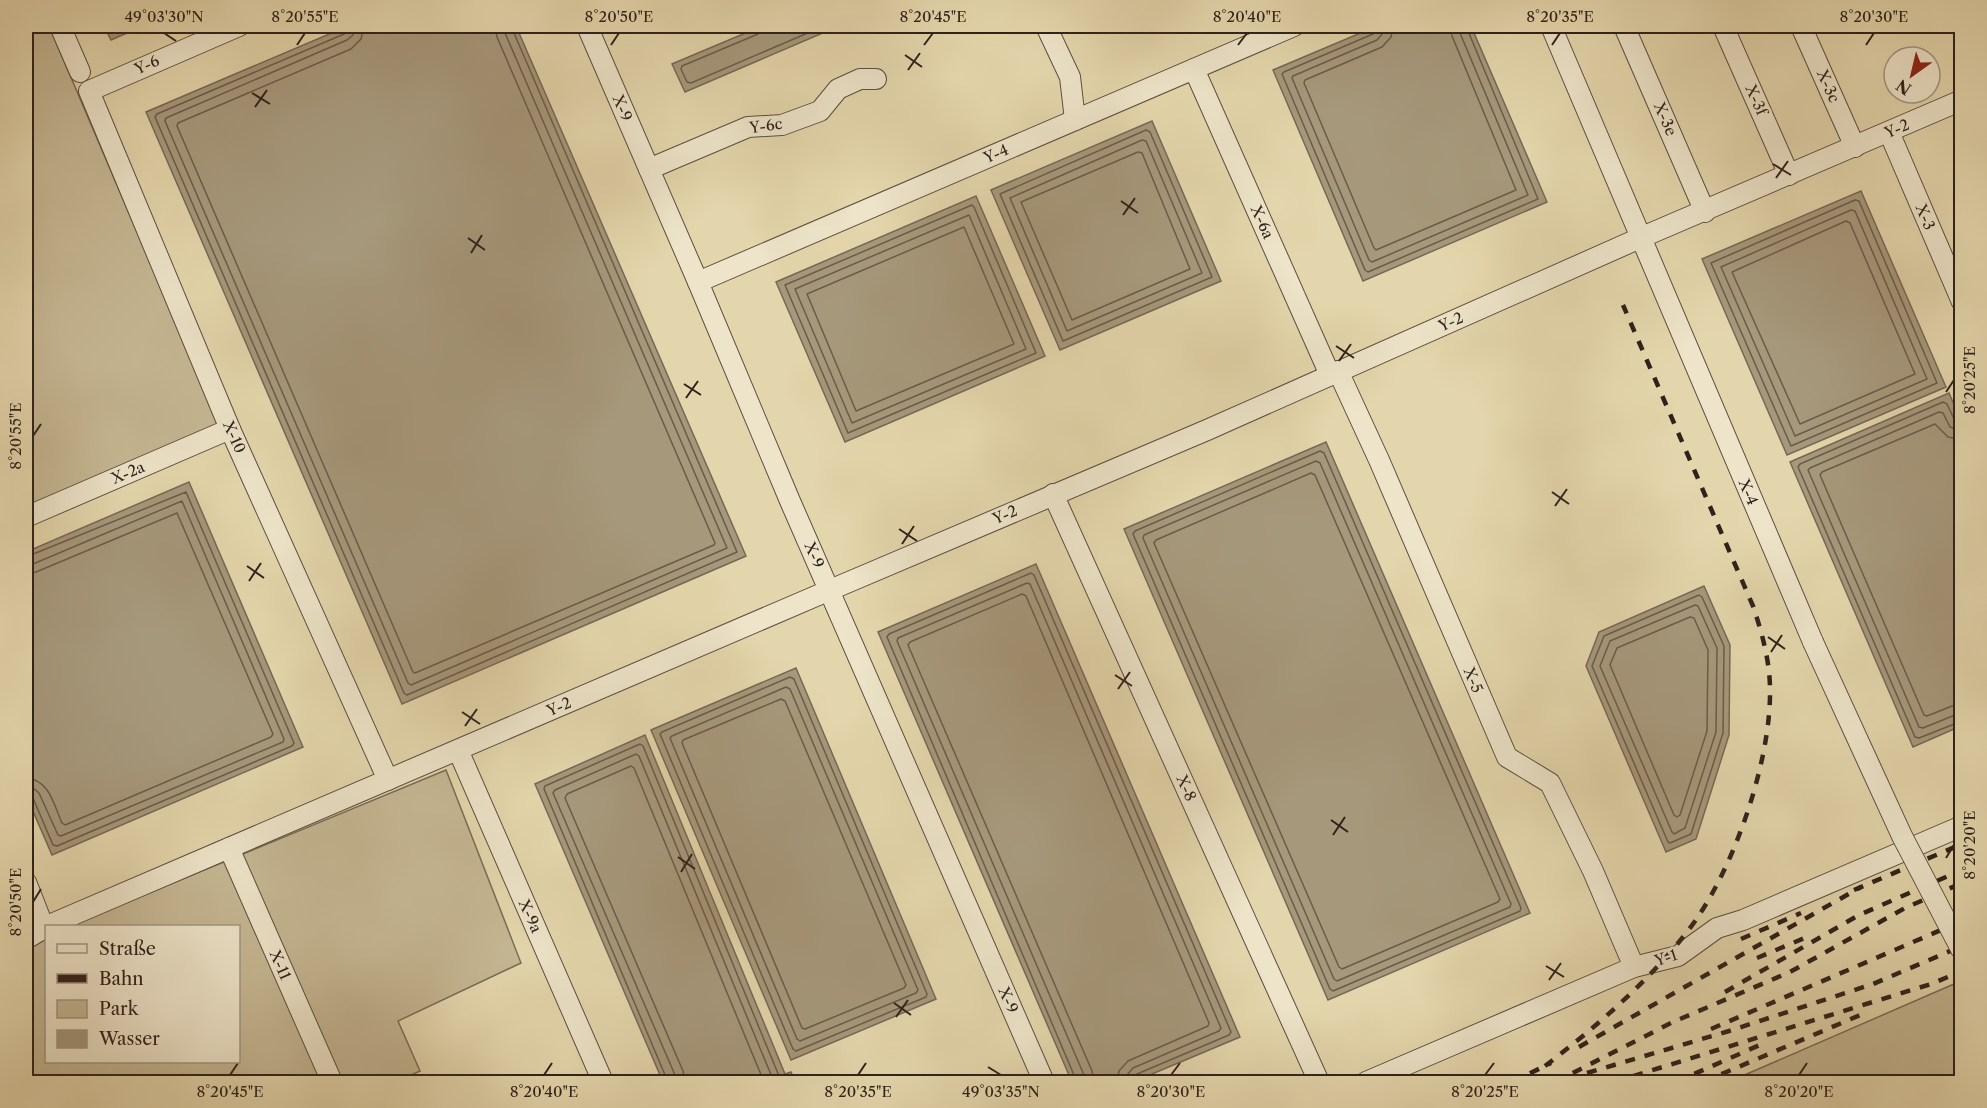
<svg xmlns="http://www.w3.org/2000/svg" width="1987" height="1108" font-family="'Libre Caslon Text',serif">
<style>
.green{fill:#c5b793;stroke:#7a6c57;stroke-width:1.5}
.water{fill:#a6987b;stroke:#766855;stroke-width:1.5}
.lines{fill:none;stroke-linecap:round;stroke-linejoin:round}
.shore{stroke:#6a5c4b;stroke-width:1.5}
.minor-casing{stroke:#5c4e3f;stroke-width:22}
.minor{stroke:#ede4c9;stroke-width:20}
.rail{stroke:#2f211b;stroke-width:4.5;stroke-dasharray:10 10;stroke-linecap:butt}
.minor-bridge-casing{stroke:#5c4e3f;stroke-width:22;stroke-linecap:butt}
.minor-bridge{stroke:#ede4c9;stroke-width:20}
.ticks{fill:none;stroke:#2f211b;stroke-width:2}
.labels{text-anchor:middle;stroke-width:5;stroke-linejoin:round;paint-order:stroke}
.street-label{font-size:15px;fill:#2f211b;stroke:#ede4c9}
.neatline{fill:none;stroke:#2f211b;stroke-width:2}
.ticks-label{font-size:15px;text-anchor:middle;fill:#2f211b}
</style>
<rect width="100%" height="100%" fill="#e4d6ac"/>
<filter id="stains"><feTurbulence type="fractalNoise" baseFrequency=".00333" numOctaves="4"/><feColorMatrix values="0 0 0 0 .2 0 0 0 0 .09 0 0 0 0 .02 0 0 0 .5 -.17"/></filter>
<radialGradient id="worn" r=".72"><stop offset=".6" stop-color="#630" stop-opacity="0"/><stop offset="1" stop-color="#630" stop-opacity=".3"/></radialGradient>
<!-- green -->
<g class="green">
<path d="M26 26H49L219 424 26 511Z"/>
<path d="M446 770 521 963 398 1021 420 1071 395 1082H26V881L46 933V1062H238V926H69Z"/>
<path d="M1961 981V1082H1728L1733 1080Z"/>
</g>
<!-- water -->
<g class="water">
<path d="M104 26H143L111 40Z"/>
<path d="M348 26H516L746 556 402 704 146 112Z"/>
<path d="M762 26H839L685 92 672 64Z"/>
<path d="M1377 26H1471L1547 202 1363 281 1273 70Z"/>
<path d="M1152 121 1221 281 1060 350 991 190Z"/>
<path d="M1861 191 1946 387 1787 455 1702 259Z"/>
<path d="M976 196 1045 356 845 442 776 282Z"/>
<path d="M1949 393 1962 423 1961 726 1913 747 1790 462Z"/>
<path d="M1326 442 1530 913 1328 1000 1124 529Z"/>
<path d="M189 482 303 747 52 855 26 795V552Z"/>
<path d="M1036 564 1240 1037 1133 1082H1072L878 632Z"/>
<path d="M1704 586 1730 645 1729 735 1696 839 1666 852 1586 666 1599 632Z"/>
<path d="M796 668 936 999 791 1060 651 730Z"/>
<path d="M645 735 785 1074 791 1072 795 1082H663L535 784Z"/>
</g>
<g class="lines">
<!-- shore -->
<g class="shore">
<path d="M348 26 347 30 344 34 157 114 155 117 404 693 407 695 737 552 511 26"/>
<path d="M355 26 353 35 347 40 166 118 165 121 408 683 411 685 727 548 505 33 504 26"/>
<path d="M364 26 361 39 351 49 178 123 177 126 413 672 415 673 714 545 715 543 497 37 495 26"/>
<path d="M762 26 761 30 758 34 682 66 681 69 687 82 691 83 824 26"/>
<path d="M1377 26 1376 30 1373 34 1284 72 1282 74 1365 270 1368 272 1538 199 1466 26"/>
<path d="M1384 26 1383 33 1377 40 1293 76 1292 78 1369 260 1372 262 1528 195 1460 33 1459 26"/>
<path d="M1393 26 1391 37 1382 47 1305 80 1304 83 1374 248 1376 250 1516 190 1452 36 1450 26"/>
<path d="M1146 130 1150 132 1212 277 1063 341 1000 194Z"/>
<path d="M1142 140 1146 141 1202 273 1067 331 1010 198Z"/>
<path d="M1138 152 1142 153 1190 269 1072 320 1021 202Z"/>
<path d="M1855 200 1859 201 1937 383 1791 446 1711 263Z"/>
<path d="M972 205 974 207 1036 353 848 433 785 285Z"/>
<path d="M1851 210 1855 211 1927 379 1795 436 1721 267Z"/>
<path d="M969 215 1026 349 852 423 795 289Z"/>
<path d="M1846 221 1850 223 1915 374 1800 424 1732 272Z"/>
<path d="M964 227 1014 344 856 411 807 294Z"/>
<path d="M1962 423 1955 421 1947 404 1943 402 1800 464 1798 467 1915 737 1919 738 1962 721"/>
<path d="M1962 431 1950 427 1943 413 1939 412 1810 468 1808 470 1919 727 1923 728 1955 715 1962 714"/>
<path d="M1962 440 1948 437 1935 424 1822 472 1820 475 1924 715 1927 716 1952 706 1962 705"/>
<path d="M1320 451 1324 453 1521 908 1520 911 1333 991 1330 989 1133 534 1135 531Z"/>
<path d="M1316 461 1320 463 1511 904 1510 907 1337 981 1334 979 1143 538 1144 535Z"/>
<path d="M1311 473 1315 475 1500 899 1498 902 1342 969 1339 967 1154 543 1156 540Z"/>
<path d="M26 557 186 492 294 743 292 746 57 846 53 845 33 798 26 795"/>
<path d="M26 565 33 564 182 501 284 739 283 742 61 836 58 835 39 793 33 788 26 787"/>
<path d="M26 574 36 572 177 513 273 734 271 737 65 825 62 823C54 805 49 779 26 778"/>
<path d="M1699 595 1702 597 1724 646 1723 733 1691 834 1670 843 1668 842 1592 666 1604 636Z"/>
<path d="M1695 605 1698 606 1717 648 1716 732 1685 828 1674 834 1672 832 1600 666 1610 641Z"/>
<path d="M1690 617 1694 618 1708 650 1707 731 1680 815 1677 817 1674 815 1610 665 1617 648Z"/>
<path d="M790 677 794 679 927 994 926 997 796 1051 793 1049 660 734 662 732Z"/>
<path d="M786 687 790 689 918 990 916 993 800 1041 797 1039 670 738 672 736Z"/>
<path d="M781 699 785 701 906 985 904 988 805 1029 802 1028 682 743 683 740Z"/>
<path d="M668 1082 544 789 545 786 640 744 643 746 779 1076 789 1082"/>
<path d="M676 1082 675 1075 553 793 555 790 636 754 639 756 774 1082"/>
<path d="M685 1082 683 1071 565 798 567 794 631 766 634 768 764 1082"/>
<path d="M1077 1082 887 637 889 634 1031 573 1034 575 1231 1032 1229 1035 1137 1074 1134 1078 1133 1082"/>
<path d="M1085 1082 1084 1075 897 641 898 638 1027 583 1030 584 1221 1028 1219 1031 1133 1068 1127 1075 1126 1082"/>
<path d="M1094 1082 1092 1071 908 645 910 642 1022 594 1026 596 1209 1023 1208 1026 1128 1061 1119 1071 1117 1082"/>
</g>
<!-- minor casing -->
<g class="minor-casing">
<g id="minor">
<path d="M60 26 80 72"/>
<path d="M239 26 89 91 230 429 388 780"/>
<path d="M587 26 698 282 790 501 1044 1082"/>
<path d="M1046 26 1070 77 1075 120"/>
<path d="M1551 26 1813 642"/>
<path d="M1624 26 1705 212"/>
<path d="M1723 26 1789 175"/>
<path d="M1801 26 1855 147"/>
<path d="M1194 69 1330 375"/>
<path d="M1889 132 1962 302"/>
<path d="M649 169 748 127 782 125 820 111 838 89 860 79H876"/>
<path d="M698 282 1294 26"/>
<path d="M1338 371 1379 460 1507 757 1550 783 1593 871 1634 967"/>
<path d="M1053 494 1319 1082"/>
<path d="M26 517 230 429"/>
<path d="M458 750 603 1082"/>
<path d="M229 848 332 1082"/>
<path d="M26 882 44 928"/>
<path d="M47 926 830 590 1207 430 1640 238 1962 100"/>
<path d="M26 939 46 927"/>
<path d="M1366 1082 1634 967 1678 956 1717 928 1743 920 1962 826"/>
</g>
</g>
<!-- minor -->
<use href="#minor" class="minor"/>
<!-- rail -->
<g class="rail">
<path d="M1854 890 1962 844"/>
<path d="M1741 939 1801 913"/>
<path d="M1757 958 1807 937"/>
<path d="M1725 992 1859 915 1962 870"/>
<path d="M1711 1029 1962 921"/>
<path d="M1579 1047 1861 887"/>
<path d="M1545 1066C1596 1027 1647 983 1687 932 1732 875 1771 763 1770 690 1770 661 1762 633 1753 606L1623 305"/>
<path d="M1587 1073 1729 1031 1873 984 1962 946"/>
<path d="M1512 1082 1551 1063"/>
<path d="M1555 1082 1673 1022 1790 972 1905 908 1962 883"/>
<path d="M1614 1082 1931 984 1962 971"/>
<path d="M1676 1082 1762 1044"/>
<path d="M1703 1082 1865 1013"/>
</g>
<!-- minor-bridge casing -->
<g class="minor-bridge-casing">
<path id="minor-bridge" d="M1813 642 1902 836 1962 951"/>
</g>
<!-- minor-bridge -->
<use href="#minor-bridge" class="minor-bridge"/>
</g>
<!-- ticks -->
<path class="ticks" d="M164 33 176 41M297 45 305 33M611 45 619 33M924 45 933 33M1238 45 1247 33M1552 45 1560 33M1866 45 1874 33M905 55 922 67M908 70 920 53M252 93 270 104M255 107 267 90M1773 164 1791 175M1776 178 1788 161M1121 201 1138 213M1123 215 1135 198M468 238 485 250M471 253 482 235M1336 346 1354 358M1339 361 1351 344M684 384 701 395M1946 392 1954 380M686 398 698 381M33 436 41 424M1552 492 1569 504M1555 506 1567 489M899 529 917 541M902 544 914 526M247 566 264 578M249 581 261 563M1768 637 1785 649M1771 652 1782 635M1115 675 1132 686M1118 689 1130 672M462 712 480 724M465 726 477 709M1331 820 1348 832M1333 835 1345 817M678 857 695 869M1946 858 1954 845M681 872 692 854M33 902 41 889M1546 966 1564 977M1549 980 1561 963M894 1003 911 1015M896 1017 908 1000M988 1067 1001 1075M230 1075 238 1063M544 1075 552 1063M858 1075 866 1063M1171 1075 1180 1063M1485 1075 1494 1063M1799 1075 1807 1063"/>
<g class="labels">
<!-- street labels -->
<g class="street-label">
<text transform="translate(147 65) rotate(-24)" y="5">Y-6</text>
<text transform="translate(1828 86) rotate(66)" y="5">X-3c</text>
<text transform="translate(1756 100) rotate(66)" y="5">X-3f</text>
<text transform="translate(622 108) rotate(67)" y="5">X-9</text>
<text transform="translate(1665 119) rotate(67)" y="5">X-3e</text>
<text transform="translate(766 126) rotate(-8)" y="5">Y-6c</text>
<text transform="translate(1897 129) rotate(-23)" y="5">Y-2</text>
<text transform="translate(996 154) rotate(-23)" y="5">Y-4</text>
<text transform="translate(1925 217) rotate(67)" y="5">X-3</text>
<text transform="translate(1262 222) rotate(66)" y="5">X-6a</text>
<text transform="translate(1451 322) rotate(-24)" y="5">Y-2</text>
<text transform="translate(234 437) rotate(66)" y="5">X-10</text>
<text transform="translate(128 473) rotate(-23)" y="5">X-2a</text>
<text transform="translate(1748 492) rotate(67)" y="5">X-4</text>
<text transform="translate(1005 515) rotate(-23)" y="5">Y-2</text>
<text transform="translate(814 555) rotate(66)" y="5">X-9</text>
<text transform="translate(1473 680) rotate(67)" y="5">X-5</text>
<text transform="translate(559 707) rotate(-23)" y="5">Y-2</text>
<text transform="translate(1186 788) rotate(66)" y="5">X-8</text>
<text transform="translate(530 916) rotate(66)" y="5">X-9a</text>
<text transform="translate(1666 958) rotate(-18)" y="5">Y-1</text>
<text transform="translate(280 965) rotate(66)" y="5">X-11</text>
<text transform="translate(1008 1000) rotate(66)" y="5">X-9</text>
</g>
</g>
<!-- margin -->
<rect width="1987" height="1108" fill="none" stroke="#e4d6ac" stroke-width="66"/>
<!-- legend -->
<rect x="45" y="925" width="195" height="138" fill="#ede4c9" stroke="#a19683" stroke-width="1.5"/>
<rect x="57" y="944" width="30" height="9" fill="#ede4c9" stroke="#a19683" stroke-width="1.5"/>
<text x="99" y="955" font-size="18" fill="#2f211b">Straße</text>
<rect x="57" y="974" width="30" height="9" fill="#2f211b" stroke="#a19683" stroke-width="1.5"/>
<text x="99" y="985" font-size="18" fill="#2f211b">Bahn</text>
<rect x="57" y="1000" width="30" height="18" fill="#c5b793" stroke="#a19683" stroke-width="1.5"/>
<text x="99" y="1015" font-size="18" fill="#2f211b">Park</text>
<rect x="57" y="1030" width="30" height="18" fill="#a6987b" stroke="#a19683" stroke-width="1.5"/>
<text x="99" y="1045" font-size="18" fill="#2f211b">Wasser</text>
<!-- north arrow -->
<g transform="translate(1912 75) rotate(214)"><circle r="28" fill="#ede4c9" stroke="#a19683" stroke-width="1.5"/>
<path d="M0-4.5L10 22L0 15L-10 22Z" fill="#8f2418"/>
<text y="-9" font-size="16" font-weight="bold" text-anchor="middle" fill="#2f211b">N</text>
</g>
<rect x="33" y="33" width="1921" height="1042" class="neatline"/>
<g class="ticks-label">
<text x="164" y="22">49°03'30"N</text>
<text x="305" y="22">8°20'55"E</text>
<text x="619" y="22">8°20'50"E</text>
<text x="933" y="22">8°20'45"E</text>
<text x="1247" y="22">8°20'40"E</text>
<text x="1560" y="22">8°20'35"E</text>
<text x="1874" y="22">8°20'30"E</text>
<text transform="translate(1970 380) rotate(-90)" y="5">8°20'25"E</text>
<text transform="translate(16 436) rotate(-90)" y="5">8°20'55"E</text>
<text transform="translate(1970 845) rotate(-90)" y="5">8°20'20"E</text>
<text transform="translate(16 902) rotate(-90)" y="5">8°20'50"E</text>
<text x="230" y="1097">8°20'45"E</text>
<text x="544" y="1097">8°20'40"E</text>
<text x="858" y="1097">8°20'35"E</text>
<text x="1001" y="1097">49°03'35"N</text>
<text x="1171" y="1097">8°20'30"E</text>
<text x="1485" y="1097">8°20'25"E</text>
<text x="1799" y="1097">8°20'20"E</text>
</g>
<rect width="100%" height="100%" filter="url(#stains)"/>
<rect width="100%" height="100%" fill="url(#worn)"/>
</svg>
